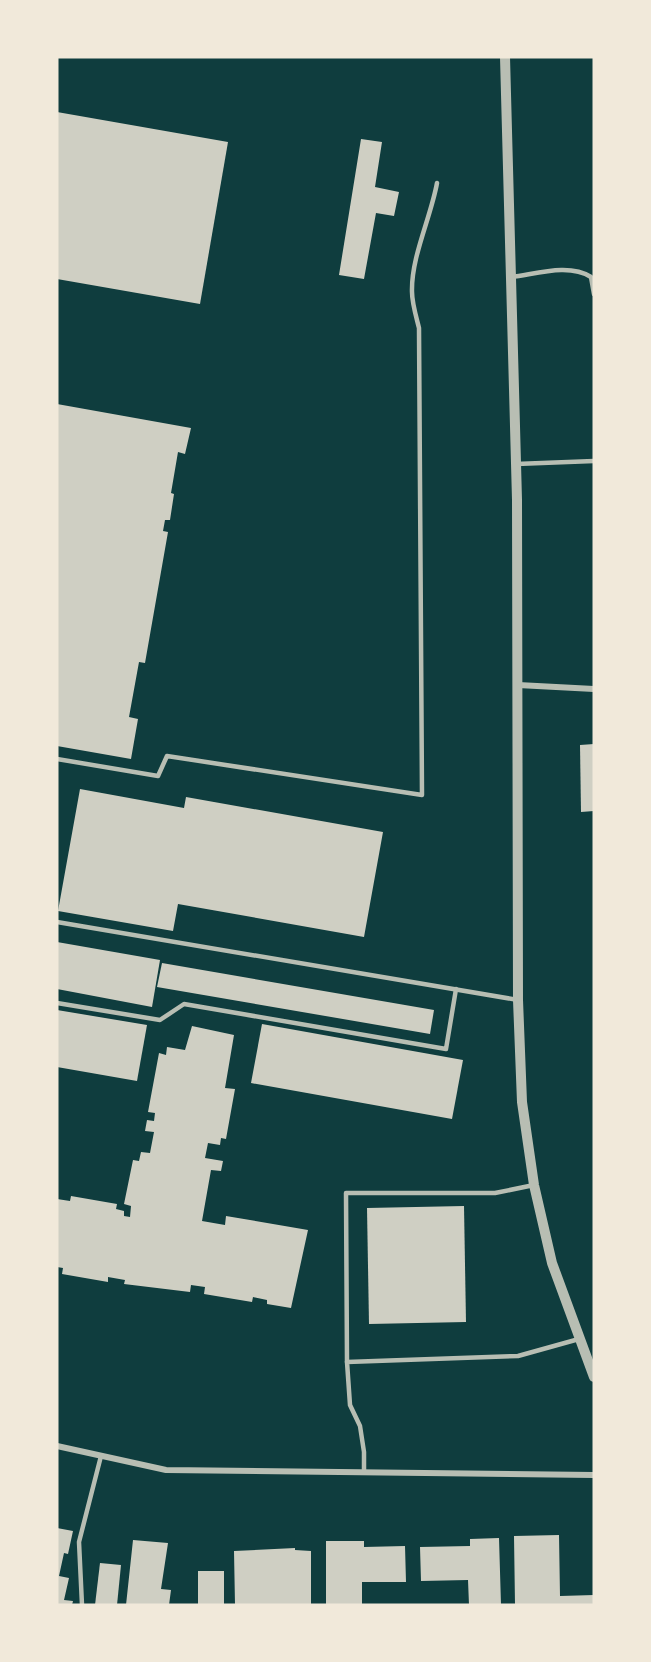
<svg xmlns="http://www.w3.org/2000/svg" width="651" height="1662" font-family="'Asap Condensed',sans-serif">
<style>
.building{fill:#cfcfc3}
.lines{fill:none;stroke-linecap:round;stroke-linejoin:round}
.service{stroke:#b8beb3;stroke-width:4.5}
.minor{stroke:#b8beb3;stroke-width:6}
.tertiary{stroke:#b8beb3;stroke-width:10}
</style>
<rect width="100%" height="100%" fill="#0f3d3e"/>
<!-- building -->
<g class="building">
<path d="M57 112 228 142 200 304 57 279Z"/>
<path d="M361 139 382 142 375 187 399 192 394 216 376 213 364 279 339 275Z"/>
<path d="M57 404 191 428 185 454 178 452 171 493 174 494 170 520H165L163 531 168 532 145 663 139 662 129 717 138 719 131 759 57 746Z"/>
<path d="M594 744V811L581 812 580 745Z"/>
<path d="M80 789 184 808 186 797 383 832 364 937 178 904 173 931 58 911Z"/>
<path d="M57 942 160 960 152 1007 57 989Z"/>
<path d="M162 963 434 1010 430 1034 157 987Z"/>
<path d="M57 1010 147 1025 137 1081 57 1067Z"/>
<path d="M262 1024 463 1060 452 1119 251 1083Z"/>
<path d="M192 1026 234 1035 225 1088 235 1089 226 1139 221 1138 220 1145 208 1143 205 1158 223 1161 221 1171 211 1170 202 1221 225 1225 226 1216 308 1230 291 1308 267 1304V1300L253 1297 252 1302 204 1294 205 1287 191 1285 190 1292 124 1284 125 1280 108 1277V1282L62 1274 63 1268 57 1267V1199L70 1201 71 1196 117 1204 116 1209 124 1211V1216L130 1217 131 1206 124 1204 133 1160 139 1161 141 1152 150 1153 154 1132 145 1131 147 1120 154 1121 155 1113 148 1112 159 1053 166 1055 167 1047 185 1050Z"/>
<path d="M464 1206 466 1322 369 1324 367 1208Z"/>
<path d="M57 1528 73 1531 68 1554 64 1553 59 1576 69 1578 64 1600 73 1601 72 1605H57Z"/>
<path d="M559 1535 560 1596 594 1595V1605H515L514 1536Z"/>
<path d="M499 1538 501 1605H469L468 1580 421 1581 420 1547 470 1546V1539Z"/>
<path d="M133 1540 168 1543 161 1589 171 1590 169 1605H126Z"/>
<path d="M326 1541H364V1547L405 1546 406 1582H362V1605H326Z"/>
<path d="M295 1548V1550L311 1551V1605H235L234 1551Z"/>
<path d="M100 1563 121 1565 117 1605H95Z"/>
<rect x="198" y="1571" width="26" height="34"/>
</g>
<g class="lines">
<!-- service -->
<g class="service">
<path d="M512 277C536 274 569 263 591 277L594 294"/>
<path d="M516 464 594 461"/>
<path d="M57 759 158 776 167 756 422 795 419 328C416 316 412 303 412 292 411 257 431 217 437 183"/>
<path d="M57 922 518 1000"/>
<path d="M57 1003 160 1020 184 1004 446 1049 456 989"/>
<path d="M347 1362 346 1193H495L534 1185"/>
<path d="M364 1472V1452L360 1426 350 1405 347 1362 518 1356 579 1339"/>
<path d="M82 1605 79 1542 101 1456"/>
</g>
<!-- minor -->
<g class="minor">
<path d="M518 685 594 689"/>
<path d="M57 1446 166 1470 594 1475"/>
</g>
<!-- tertiary -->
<path class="tertiary" d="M505 57 517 500 518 1000 522 1102 534 1185 552 1263 594 1377"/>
</g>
<!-- border -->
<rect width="651" height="1662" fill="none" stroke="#f1e9da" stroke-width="117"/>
</svg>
